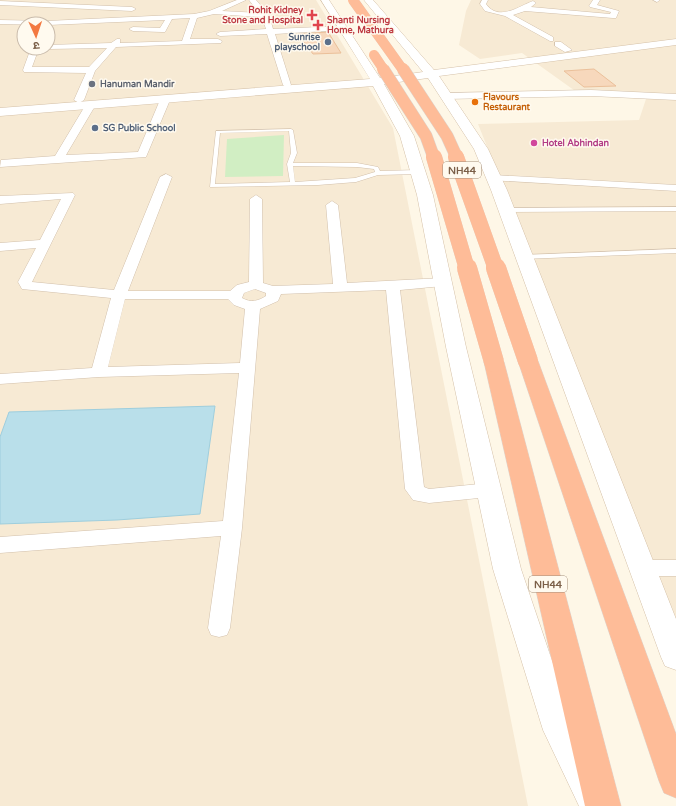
<svg xmlns="http://www.w3.org/2000/svg" width="676" height="806" font-family="'Varela Round','Noto Sans Devanagari',sans-serif">
<style>
.residential{fill:#f7ead4;fill-rule:evenodd}
.green{fill:#d1eec3}
.water{fill:#b9dfea;stroke:#9ecedd}
.building{fill:#f7d8bc;stroke:#ebc09a}
.lines{fill:none;stroke-linecap:round;stroke-linejoin:round}
.lane-casing{stroke:#d2c0ab;stroke-width:1}
.street-casing{stroke:#d2c0ab;stroke-width:1}
.secondary-casing{stroke:#d5c1a8;stroke-width:1}
.highway-casing{stroke:#ddd5cf;stroke-width:1}
.lane{fill:#fff;fill-rule:evenodd}
.street{fill:#fff;fill-rule:evenodd}
.secondary{fill:#fff;fill-rule:evenodd}
.highway{fill:#febc98;fill-rule:evenodd}
.highway-bridge-far3-casing{stroke:#ddd5cf;stroke-width:10;stroke-linecap:butt}
.highway-bridge-far2-casing{stroke:#ddd5cf;stroke-width:13;stroke-linecap:butt}
.highway-bridge-far1-casing{stroke:#ddd5cf;stroke-width:16;stroke-linecap:butt}
.highway-bridge-casing{stroke:#ddd5cf;stroke-width:20;stroke-linecap:butt}
.highway-bridge-far3{stroke:#febc98;stroke-width:10}
.highway-bridge-far2{stroke:#febc98;stroke-width:12}
.highway-bridge-far1{stroke:#febc98;stroke-width:16}
.highway-bridge{stroke:#febc98;stroke-width:20}
.health-dot{fill:#e0444e;stroke:#fffaef;stroke-width:1.5}
.service-dot{fill:#5c6f8a;stroke:#fffaef;stroke-width:1.5}
.worship-dot{fill:#6b7280;stroke:#fffaef;stroke-width:1.5}
.food-dot{fill:#e8710a;stroke:#fffaef;stroke-width:1.5}
.hotel-dot{fill:#d1479c;stroke:#fffaef;stroke-width:1.5}
.labels{text-anchor:middle;stroke-width:3;stroke-linejoin:round;paint-order:stroke}
.far-health-label{font-size:9px;font-weight:bold;fill:#be3a42;stroke:#fffaef;text-anchor:end}
.far-service-label{font-size:9px;font-weight:bold;fill:#4e5e75;stroke:#fffaef;text-anchor:end}
.far-worship-label{font-size:9px;font-weight:bold;fill:#5b616d;stroke:#fffaef;text-anchor:start}
.far-food-label{font-size:9px;font-weight:bold;fill:#c56008;stroke:#fffaef;text-anchor:start}
.far-hotel-label{font-size:9px;font-weight:bold;fill:#b23c85;stroke:#fffaef;text-anchor:start}
.shield{fill:#fffaef;stroke:#a38e7a;stroke-width:1}
.shield-label{font-size:10px;font-weight:bold;fill:#7b5f48}
</style>
<rect width="100%" height="100%" fill="#fef7e7"/>
<!-- residential -->
<g class="residential">
<path d="M0 0H316L393 128 528 806H0ZM24 24H48V48H24Z"/>
<path d="M471 0H676V618L478 124 639 120 647 96 578 93 522 53 480 59 459 45 466 11Z"/>
</g>
<!-- green -->
<path class="green" d="M284 135 283 176 225 177 227 139Z"/>
<!-- water -->
<path class="water" d="M215 406 200 514 117 520 0 524V437L9 412Z"/>
<!-- building -->
<g class="building">
<path d="M328 32 341 53 313 54 298 34Z"/>
<path d="M594 69 616 86 584 87 564 71Z"/>
</g>
<g class="lines">
<!-- lane casing -->
<g class="lane-casing">
<g id="lane">
<path d="M291 129 293 130 297 153 293 163H357L378 167 380 171 418 170 421 172 418 174 378 175 356 182 318 185 210 187 216 131ZM289 131 291 153 287 164 290 182 215 184 220 133ZM293 166 357 167 374 169 375 172 355 178 295 182Z"/>
<path d="M676 207V211L506 212 503 210 506 208Z"/>
<path d="M676 249V253L523 259 520 257 523 255Z"/>
</g>
</g>
<!-- street casing -->
<g class="street-casing">
<g id="street">
<path d="M237 0H246L222 11 259 13 249 0H256L269 15 273 29 343 26 347 28 343 30 275 34 291 85 287 88 283 85 267 34 220 36 216 34 220 32 266 29 262 17 214 14 197 18 190 39H218L222 41 221 43 116 47 95 71 84 100 79 103 74 100 86 73 24 72 23 70 31 48H39L32 67H89L107 48 48 49 45 48H48V45L111 43 117 39H120V43L182 41 190 18 172 19 165 32H162L133 31 129 29 133 27 160 28 165 20 48 25 0 24V20L47 21 194 14 209 11Z"/>
<path d="M482 0H488L486 4C499 22 519 6 533 1L536 3 531 7 610 14 611 12 590 7 589 6 593 0H600L597 5 619 11 616 18H613L525 11 513 15 553 37V41H550L505 16 485 11 480 4Z"/>
<path d="M653 0H660L657 2Z"/>
<path d="M0 1 132 7 136 9 132 11 0 5Z"/>
<path d="M555 42H561L572 50 565 52 555 46Z"/>
<path d="M591 90 676 94V100L591 96 445 99 440 96 445 93Z"/>
<path d="M165 97 170 100 146 157 0 167 1 160 55 156 85 106 90 103 95 106 66 155 138 152 160 100Z"/>
<path d="M166 174 172 177 128 291H230L237 285 249 282 250 199 256 195 262 199 263 283 273 286 333 284 326 205 332 201 338 205 347 283 443 278 448 279 450 282 448 285 443 286 400 290 424 487 429 489 489 483 496 485 499 490 496 495 489 497 429 503 413 500 405 489 386 290 281 294 278 301 260 309 242 528 230 628 227 635 219 637 211 635 208 628 221 536 0 553V537L223 521 239 373 99 377 0 384V374L92 368 111 298 22 289 18 282 36 248 0 251V243L40 240 61 199 0 204V196L73 193 75 195 32 282 114 290 160 177ZM255 289 266 293V296C258 301 251 303 242 298L244 293ZM125 299H228L234 305 245 309 240 363 108 367Z"/>
<path d="M493 175 676 185V191L489 180 487 178Z"/>
<path d="M642 560H676V576H642L635 574 631 568 635 562Z"/>
</g>
</g>
<!-- secondary casing -->
<g class="secondary-casing">
<path id="secondary" d="M321 0H329L380 78 423 72 364 0H373L434 70 676 39V45L439 76 488 149 507 190 676 619V670L665 666 661 657 491 190 474 149 428 78 384 84 414 136 433 195 466 347 521 569 574 726 615 806H579L543 730 493 569 446 347 417 195 400 136 373 86 0 116V108L370 79Z"/>
</g>
<!-- highway casing -->
<g class="highway-casing">
<g id="highway">
<path d="M528 355 535 357 538 361 676 734V798L664 793 659 781 518 361 521 357Z"/>
<path d="M494 356 501 358 504 362 621 806H585L484 362 487 358Z"/>
</g>
</g>
<!-- lane -->
<use href="#lane" class="lane"/>
<!-- street -->
<use href="#street" class="street"/>
<!-- secondary -->
<use href="#secondary" class="secondary"/>
<!-- highway -->
<use href="#highway" class="highway"/>
<!-- highway-bridge-far3 casing -->
<g class="highway-bridge-far3-casing">
<g id="highway-bridge-far3">
<path d="M353 0 403 70"/>
<path d="M374 55 384 70"/>
</g>
</g>
<!-- highway-bridge-far2 casing -->
<g class="highway-bridge-far2-casing">
<g id="highway-bridge-far2">
<path d="M383 69 426 136 434 158"/>
<path d="M403 69 447 136 457 158"/>
</g>
</g>
<!-- highway-bridge-far1 casing -->
<g class="highway-bridge-far1-casing">
<g id="highway-bridge-far1">
<path d="M434 157 467 269"/>
<path d="M456 157 496 269"/>
</g>
</g>
<!-- highway-bridge casing -->
<g class="highway-bridge-casing">
<g id="highway-bridge">
<path d="M467 268 494 362"/>
<path d="M496 268 528 361"/>
</g>
</g>
<!-- highway-bridge-far3 -->
<use href="#highway-bridge-far3" class="highway-bridge-far3"/>
<!-- highway-bridge-far2 -->
<use href="#highway-bridge-far2" class="highway-bridge-far2"/>
<!-- highway-bridge-far1 -->
<use href="#highway-bridge-far1" class="highway-bridge-far1"/>
<!-- highway-bridge -->
<use href="#highway-bridge" class="highway-bridge"/>
</g>
<!-- markers -->
<g class="health-dot">
<path d="M310 9h4v4h4v4h-4v4h-4v-4h-4v-4h4z"/>
<path d="M316 19h4v4h4v4h-4v4h-4v-4h-4v-4h4z"/>
</g>
<g class="service-dot">
<circle cx="328" cy="42" r="4"/>
<circle cx="95" cy="128" r="4"/>
</g>
<circle class="worship-dot" cx="92" cy="84" r="4"/>
<circle class="food-dot" cx="475" cy="102" r="4"/>
<circle class="hotel-dot" cx="534" cy="143" r="4"/>
<g class="labels">
<!-- far-health labels -->
<g class="far-health-label">
<text x="303" y="13">Rohit Kidney<tspan x="303" dy="10">Stone and Hospital</tspan></text>
<text x="327" y="23" text-anchor="start">Shanti Nursing<tspan x="327" dy="10">Home, Mathura</tspan></text>
</g>
<!-- far-service labels -->
<g class="far-service-label">
<text x="320" y="40">Sunrise<tspan x="320" dy="10">playschool</tspan></text>
<text x="103" y="131" text-anchor="start">SG Public School</text>
</g>
<!-- far-worship labels -->
<g class="far-worship-label">
<text x="100" y="87">Hanuman Mandir</text>
</g>
<!-- far-food labels -->
<g class="far-food-label">
<text x="483" y="100">Flavours<tspan x="483" dy="10">Restaurant</tspan></text>
</g>
<!-- far-hotel labels -->
<g class="far-hotel-label">
<text x="542" y="146">Hotel Abhindan</text>
</g>
<!-- shield labels -->
<g class="shield">
<rect x="443" y="162" width="38" height="16" rx="3"/>
<rect x="529" y="576" width="38" height="16" rx="3"/>
</g>
<g class="shield-label">
<text x="462" y="174">NH44</text>
<text x="548" y="588">NH44</text>
</g>
</g>
<!-- north arrow -->
<g transform="translate(36 36) rotate(177)"><circle r="19" fill="#fffaef" stroke="#cabcac"/>
<path d="M0-3L7 15L0 10L-7 15Z" fill="#f37941"/>
<text y="-6" font-size="11" font-weight="bold" text-anchor="middle" fill="#7b5f48">उ</text>
</g>
</svg>
